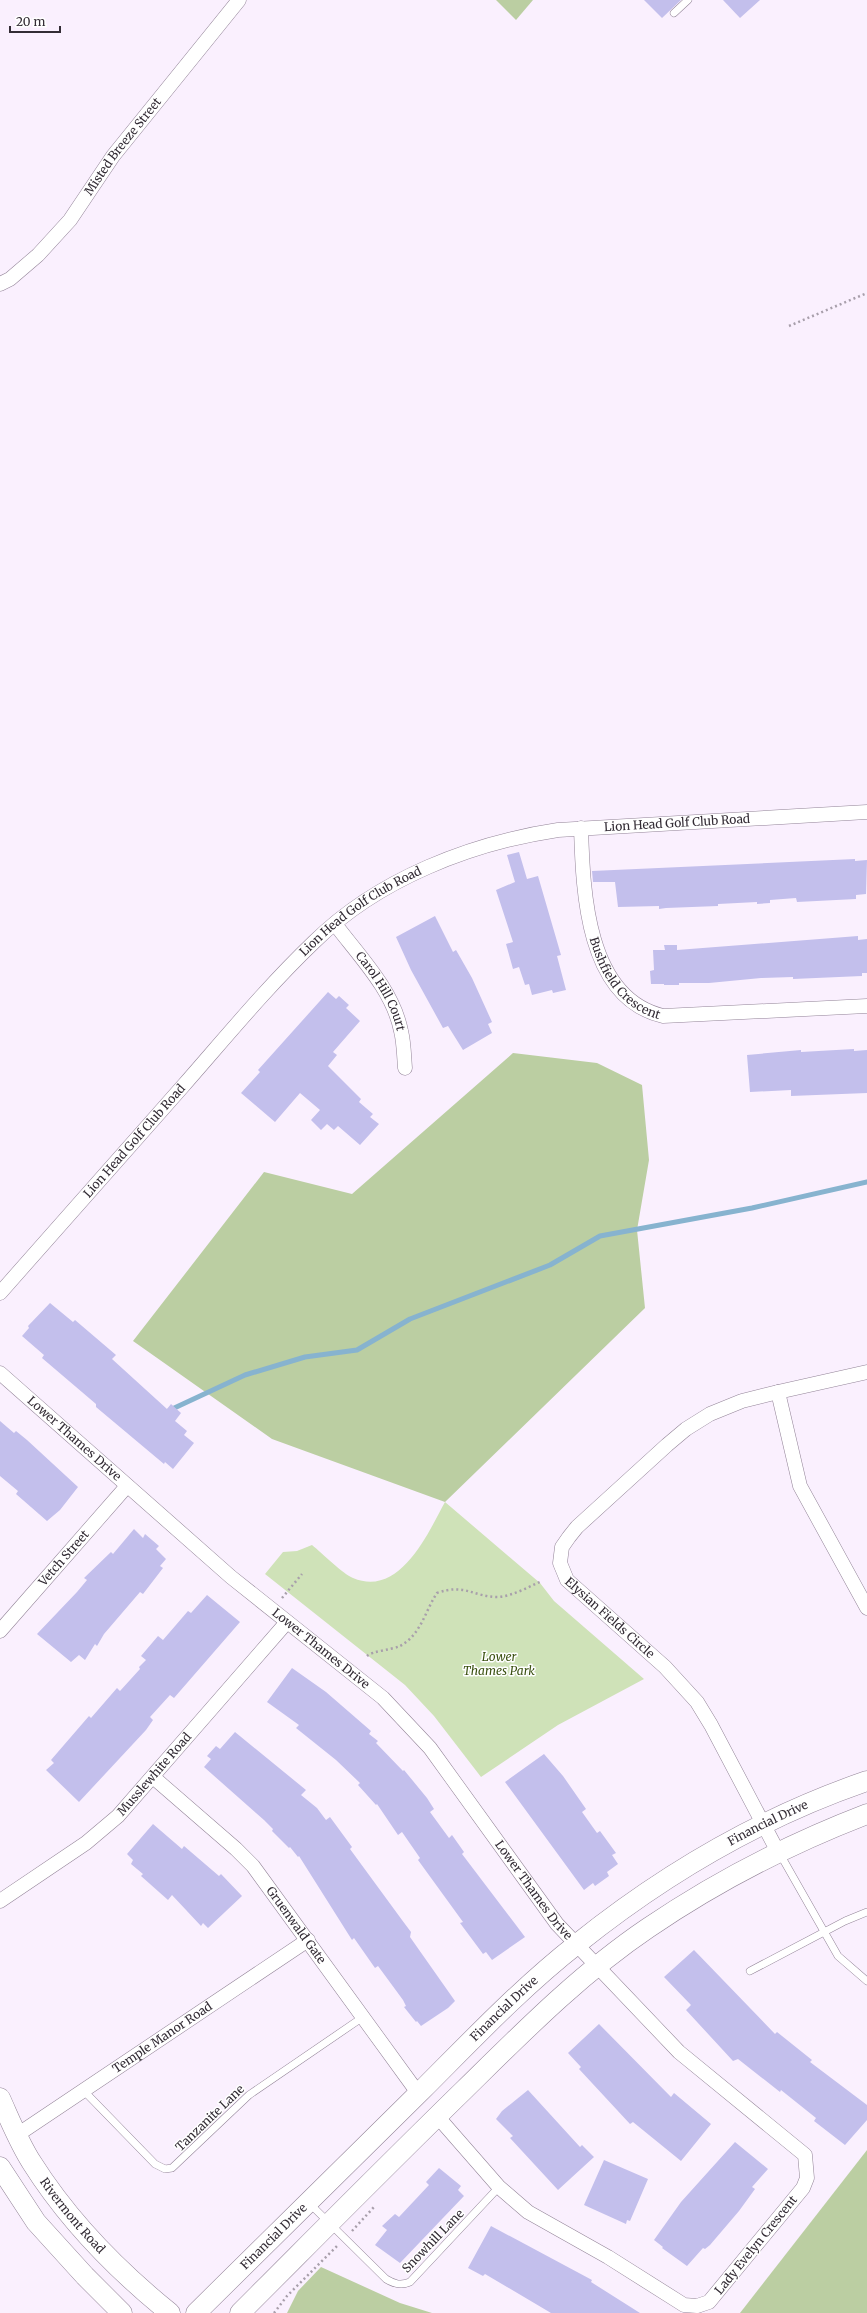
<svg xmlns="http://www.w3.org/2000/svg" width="867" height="2313" font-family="Merriweather,serif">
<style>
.green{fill:#cfe2b8}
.forest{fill:#bbcea2}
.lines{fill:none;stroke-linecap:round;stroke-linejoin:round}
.stream{stroke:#87b3cf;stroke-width:5}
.building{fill:#c3bfec}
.lane-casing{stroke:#938498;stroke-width:8}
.street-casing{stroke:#938498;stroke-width:15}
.secondary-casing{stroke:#938498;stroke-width:21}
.path{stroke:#a89fab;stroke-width:2.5;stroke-dasharray:2 3;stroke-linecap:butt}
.lane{stroke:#fff;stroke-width:7}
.street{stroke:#fff;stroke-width:14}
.secondary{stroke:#fff;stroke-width:20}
.labels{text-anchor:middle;stroke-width:3;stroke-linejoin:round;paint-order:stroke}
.street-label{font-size:12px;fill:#332c35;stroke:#fff}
.park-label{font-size:12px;font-style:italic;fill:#3b5111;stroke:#fff}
</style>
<rect width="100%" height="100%" fill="#faf0fe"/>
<!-- green -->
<path class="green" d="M445 1502 540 1583 554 1601 644 1679 558 1725 481 1777 434 1716 405 1685 265 1574 283 1552 297 1551 312 1545C322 1553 343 1574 353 1578 400 1598 428 1533 445 1502Z"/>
<!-- forest -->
<g class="forest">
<path d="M496 0H533L516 20Z"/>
<path d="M513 1053 597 1063 642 1085 649 1160 637 1230 645 1308 445 1502 272 1439 133 1341 264 1172 352 1194Z"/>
<path d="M867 2150V2313H740Z"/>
<path d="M321 2267 400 2303 432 2313H287L298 2291Z"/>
</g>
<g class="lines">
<!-- stream -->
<path class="stream" d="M170 1410 245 1375 305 1357 357 1350 410 1319 550 1265 600 1236 752 1208 867 1182"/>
</g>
<!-- building -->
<g class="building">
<path d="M644 0H681L662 18Z"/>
<path d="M723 0H760L740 18Z"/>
<path d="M519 852 527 879 538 876 561 955 557 956 566 990 553 993 552 990 532 995 529 984 525 985 519 967 513 969 506 944 513 942 496 890 515 882 507 855Z"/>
<path d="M855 859V861L867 860 866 894 856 895V899L797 902 796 898 770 900V903L757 904V902L718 904V906L666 908 659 909V906L618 907 615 882H593L592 871Z"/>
<path d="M435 916 453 952 456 950 472 978 492 1022 488 1024 492 1033 463 1050 448 1026 443 1028 411 970 396 937Z"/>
<path d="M858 936V940L867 939V973H862V976L793 979V977L761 978 709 983H679V985H664V984H651L650 971 654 970 653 950H665L664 945H677V950Z"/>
<path d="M328 992 336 999 339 996 349 1005 346 1008 360 1021 333 1052 337 1055 328 1066 361 1099 359 1102 373 1114 370 1117 379 1124 360 1145 338 1126 334 1130 327 1124 321 1130 311 1120 320 1110 300 1093 275 1122 241 1093 260 1072 258 1070Z"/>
<path d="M854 1049V1051L867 1050V1093L791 1096V1090L750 1092 747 1055 801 1050V1052Z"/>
<path d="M50 1303 73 1322 75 1320 116 1355 112 1359 167 1409 171 1404 181 1413 175 1421 187 1431 184 1435 194 1443 173 1469 165 1462 164 1464 96 1407V1404L42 1358 44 1355 22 1336 29 1328 28 1326Z"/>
<path d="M0 1421 14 1433 16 1431 27 1440 78 1487 60 1510 47 1521 16 1494 18 1491 0 1476Z"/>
<path d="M134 1529 143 1538 145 1534 159 1546 156 1549 166 1559 160 1566 163 1568 143 1594 140 1592 104 1634 97 1646 95 1644 85 1660 79 1655 71 1662 37 1634 77 1592 87 1580 84 1578 111 1552 113 1554Z"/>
<path d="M207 1595 240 1622 174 1698 170 1695 150 1717 153 1720 146 1730 79 1802 46 1770 54 1763 51 1760 89 1716 91 1718 117 1688 120 1691 140 1669 139 1667 146 1660 141 1656 158 1636 163 1640 188 1611 191 1613Z"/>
<path d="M292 1668 326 1692 371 1731 369 1734 378 1741 376 1743 403 1771 404 1770 427 1798 434 1809 430 1812 449 1838 452 1835 464 1852 462 1854 525 1937 492 1960 486 1952 483 1954 460 1923 463 1922 418 1860 420 1858 402 1832 398 1835 377 1804 376 1805 358 1785 360 1783 336 1760 296 1728 299 1725 267 1702Z"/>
<path d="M235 1732 306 1790 301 1795 317 1808 326 1820 330 1817 352 1847 350 1849 402 1920 411 1932 410 1937 455 2001 448 2008 421 2026 417 2021 416 2022 404 2007 406 2006 403 2000 378 1966 375 1968 354 1938 352 1940 299 1856 298 1857 290 1847 289 1848 272 1831 273 1829 264 1820 204 1767 211 1759 207 1756 216 1746 220 1749Z"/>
<path d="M544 1754 563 1776 586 1809 582 1812 597 1833 600 1831 616 1853 612 1855 618 1864 607 1872 609 1876 595 1886 593 1883 584 1890 505 1782Z"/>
<path d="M153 1824 182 1849 184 1846 219 1876 221 1874 242 1896 208 1928 203 1923 201 1926 172 1895 168 1900 141 1876 143 1874 131 1864 133 1860 127 1854Z"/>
<path d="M694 1950 775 2034 777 2032 812 2060 810 2062 867 2105V2120L845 2145 814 2121 816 2118 781 2090 780 2092 738 2059 733 2061 686 2010 691 2005 664 1977Z"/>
<path d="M599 2024 671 2097 674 2093 711 2124 681 2161 633 2122 630 2124 579 2069 581 2067 568 2053Z"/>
<path d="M528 2090 580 2147 582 2145 594 2157 558 2190 510 2138 513 2136 496 2119 502 2111Z"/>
<path d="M735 2142 768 2169 752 2187 755 2189 739 2211 710 2245 705 2249 703 2248 687 2266 662 2248 663 2247 654 2240 681 2202Z"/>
<path d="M604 2160 648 2179 630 2221 627 2220 626 2224 584 2205Z"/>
<path d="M439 2168 461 2186 458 2190 464 2196 400 2263 375 2245 387 2230 382 2226 395 2214 399 2217 429 2185 426 2182Z"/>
<path d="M491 2226 592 2280 591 2282 640 2313H551L485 2274 483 2276 468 2268Z"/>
</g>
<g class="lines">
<!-- lane casing -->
<g class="lane-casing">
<g id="lane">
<path d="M674 13 688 0"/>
<path d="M780 1854 838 1956 867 1981"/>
<path d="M750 1971 845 1921 867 1912"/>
<path d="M84 2091 155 2164 165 2169 172 2168 249 2095 363 2017"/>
<path d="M309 2203 386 2279C394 2284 401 2286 410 2282L499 2187"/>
</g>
</g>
<!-- street casing -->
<g class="street-casing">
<g id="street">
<path id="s1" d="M0 284 10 279 38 255 70 220 113 156 239 0"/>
<path id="s2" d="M581 828C583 891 586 998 663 1016L867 1006"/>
<path id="s3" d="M335 924C359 956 393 990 401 1031 404 1043 404 1056 405 1068"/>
<path id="s4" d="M0 1293C61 1224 122 1155 183 1086 226 1037 267 987 314 942 378 879 471 843 558 830L867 812"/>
<path d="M867 1372 778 1392 800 1486 867 1608"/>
<path id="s5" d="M0 1373 231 1577 383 1698 430 1748 557 1924 679 2052 805 2155 807 2178 803 2188 709 2302 697 2306 684 2305 608 2257 528 2212 499 2187 437 2116"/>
<path id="s6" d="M778 1392 742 1401 710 1414 686 1429 667 1445 577 1527 569 1537 562 1547 560 1563 567 1580 665 1667 697 1702 711 1725 778 1852"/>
<path id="s7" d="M0 1631 127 1486"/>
<path id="s8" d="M153 1777 236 1849 253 1866 418 2093"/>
<path id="s9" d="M0 1901 86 1843 118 1816 287 1622"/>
<path id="s10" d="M17 2135 308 1940"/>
</g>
</g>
<!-- secondary casing -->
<g class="secondary-casing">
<g id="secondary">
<path id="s11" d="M0 2098C10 2120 19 2143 32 2163 68 2220 118 2271 170 2313"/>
<path d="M0 2167 36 2222 85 2276 122 2313"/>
<path id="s12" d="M196 2313C272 2239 346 2164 422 2090 472 2040 521 1988 577 1944 663 1875 762 1817 867 1781"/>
<path d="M240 2313C315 2238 389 2163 465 2089 523 2032 580 1974 648 1928 717 1881 789 1844 867 1814"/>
</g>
</g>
<!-- path -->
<g class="path">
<path d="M789 326 867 293"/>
<path d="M282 1598 302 1574"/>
<path d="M367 1656C372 1651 391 1650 400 1646 421 1635 425 1611 437 1593 465 1583 473 1597 498 1597 513 1596 528 1587 542 1581"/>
<path d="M352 2231 374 2207"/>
<path d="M274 2313 287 2296 337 2246"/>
</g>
<!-- lane -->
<use href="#lane" class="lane"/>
<!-- street -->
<use href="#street" class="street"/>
<!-- secondary -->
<use href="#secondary" class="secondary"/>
</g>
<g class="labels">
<!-- street labels -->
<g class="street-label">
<text dy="4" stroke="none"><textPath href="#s1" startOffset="186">Misted Breeze Street</textPath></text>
<text dy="4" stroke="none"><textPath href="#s4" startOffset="863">Lion Head Golf Club Road</textPath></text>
<text dy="4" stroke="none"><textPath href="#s4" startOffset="527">Lion Head Golf Club Road</textPath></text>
<text dy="4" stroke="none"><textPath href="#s2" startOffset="164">Bushfield Crescent</textPath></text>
<text dy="4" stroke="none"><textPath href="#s3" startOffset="82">Carol Hill Court</textPath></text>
<text dy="4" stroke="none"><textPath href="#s4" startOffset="203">Lion Head Golf Club Road</textPath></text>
<text dy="4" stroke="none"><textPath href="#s5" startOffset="99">Lower Thames Drive</textPath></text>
<text dy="4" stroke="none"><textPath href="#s7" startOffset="97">Vetch Street</textPath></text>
<text dy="4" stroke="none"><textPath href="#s6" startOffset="363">Elysian Fields Circle</textPath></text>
<text dy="4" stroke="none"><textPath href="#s5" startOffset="423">Lower Thames Drive</textPath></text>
<text dy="4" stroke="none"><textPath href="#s9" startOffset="201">Musslewhite Road</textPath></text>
<text dy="4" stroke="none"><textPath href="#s12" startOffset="757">Financial Drive</textPath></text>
<text dy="4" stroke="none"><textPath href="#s5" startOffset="747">Lower Thames Drive</textPath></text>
<text dy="4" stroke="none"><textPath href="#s8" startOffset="207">Gruenwald Gate</textPath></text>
<text dy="4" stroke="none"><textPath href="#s12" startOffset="433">Financial Drive</textPath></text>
<text dy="4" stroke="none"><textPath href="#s10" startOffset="175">Temple Manor Road</textPath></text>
<text transform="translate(210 2118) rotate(-44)" y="4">Tanzanite Lane</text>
<text dy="4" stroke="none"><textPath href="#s11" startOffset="139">Rivermont Road</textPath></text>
<text dy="4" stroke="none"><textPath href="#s12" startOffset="109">Financial Drive</textPath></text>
<text transform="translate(433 2241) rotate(-46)" y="4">Snowhill Lane</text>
<text transform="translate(756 2245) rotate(-51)" y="4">Lady Evelyn Crescent</text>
</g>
<!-- park labels -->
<g class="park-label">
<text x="499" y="1661">Lower<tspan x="499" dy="14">Thames Park</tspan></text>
</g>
</g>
<!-- scale -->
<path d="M10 26v6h50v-6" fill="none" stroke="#332c35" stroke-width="2"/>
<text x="16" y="26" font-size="12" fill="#332c35" stroke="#ffffff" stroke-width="3" paint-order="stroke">20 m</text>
</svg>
